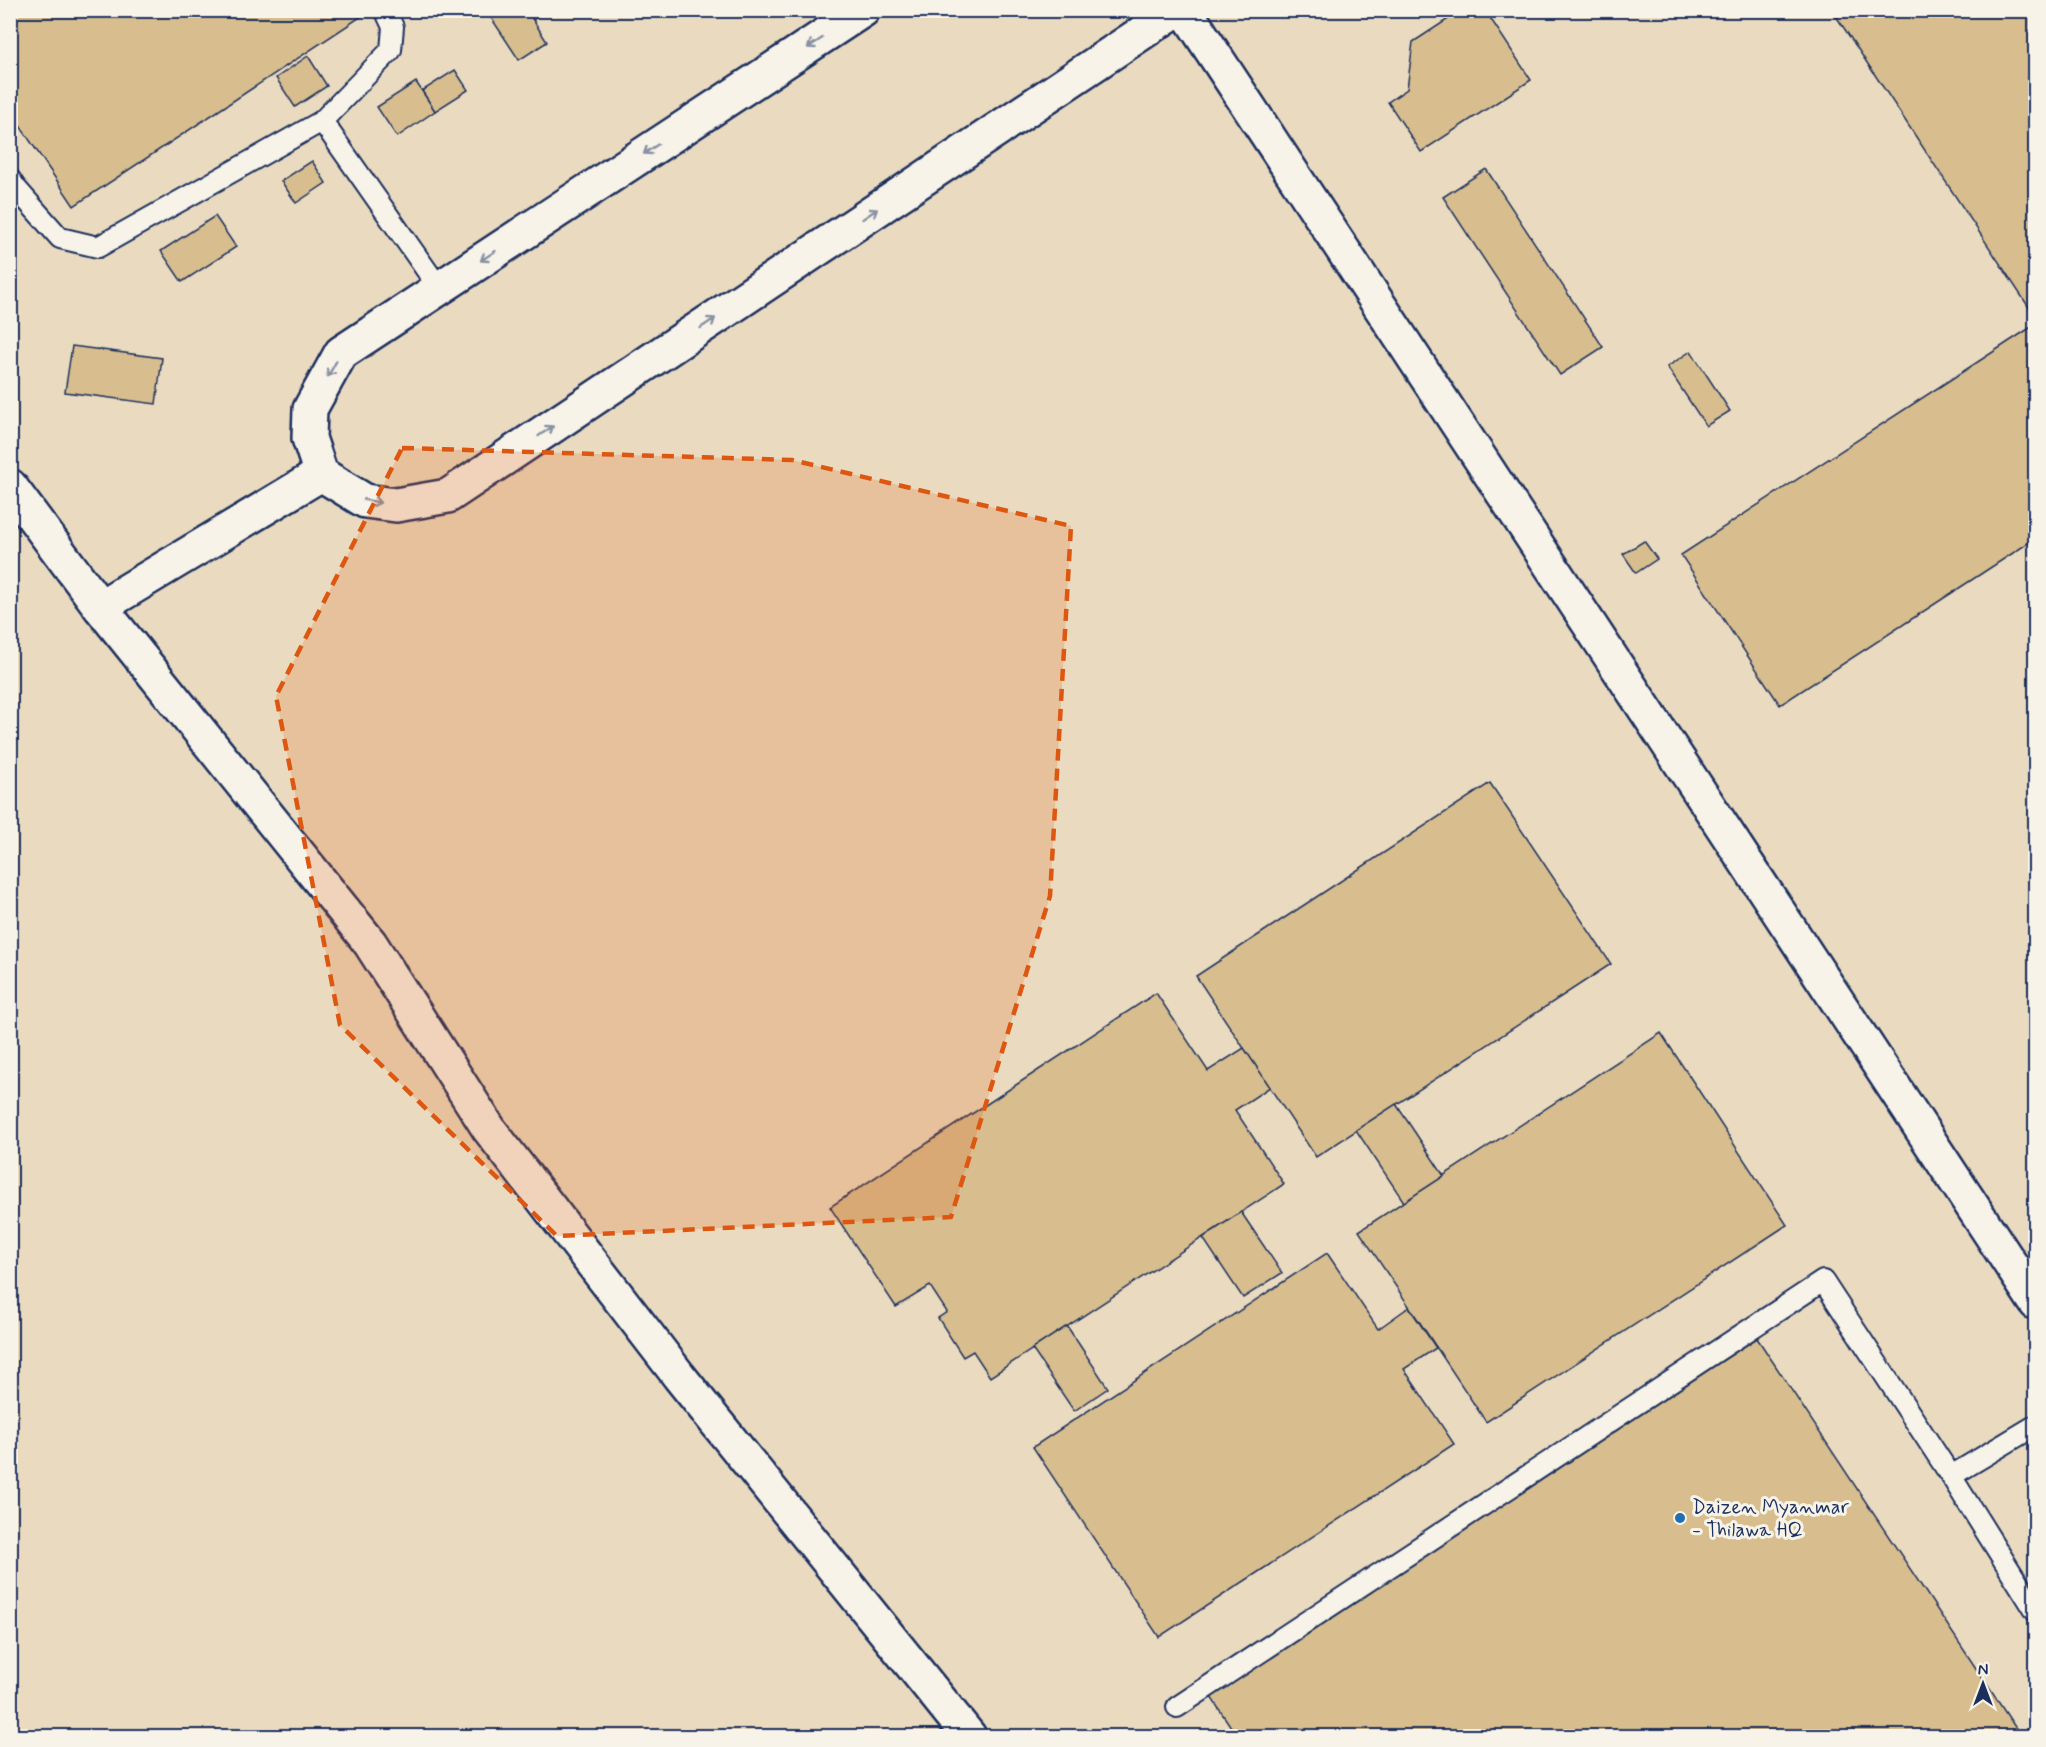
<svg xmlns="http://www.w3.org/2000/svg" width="2046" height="1747" font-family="Mynerve,sans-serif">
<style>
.built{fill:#eadbc0}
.building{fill:#d8be8e;stroke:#1b2f5e;stroke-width:1.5}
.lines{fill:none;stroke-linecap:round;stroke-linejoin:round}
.lane-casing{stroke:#1b2f5e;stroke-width:24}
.street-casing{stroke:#1b2f5e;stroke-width:38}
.lane{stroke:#f7f3e8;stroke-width:20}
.street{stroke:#f7f3e8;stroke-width:33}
.oneway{stroke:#8991a3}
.marked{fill:#de5710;fill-opacity:0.2;stroke:#de5710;stroke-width:4.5;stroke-dasharray:12 8;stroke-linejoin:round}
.poi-dot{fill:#1f6fb2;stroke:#f7f3e8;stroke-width:2}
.labels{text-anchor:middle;stroke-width:6;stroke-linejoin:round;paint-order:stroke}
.poi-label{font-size:20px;fill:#1b2f5e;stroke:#f7f3e8;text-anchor:start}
</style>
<rect width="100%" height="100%" fill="#f1e8d6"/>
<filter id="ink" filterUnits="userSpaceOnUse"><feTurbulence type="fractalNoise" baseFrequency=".0167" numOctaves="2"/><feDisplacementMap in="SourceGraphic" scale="12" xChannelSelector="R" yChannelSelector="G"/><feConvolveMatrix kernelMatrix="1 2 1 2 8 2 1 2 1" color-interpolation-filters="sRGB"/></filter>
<g filter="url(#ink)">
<!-- built -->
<rect class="built" x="11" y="11" width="2024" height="1725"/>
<!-- building -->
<g class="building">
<path d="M10 10H371L74 206 10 111Z"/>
<path d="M486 10H527L547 42 519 60Z"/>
<path d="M527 10H547L533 20Z"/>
<path d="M1462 10H1485L1531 80 1421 152 1388 102 1407 89 1413 42Z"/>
<path d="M1832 10H2036V318Z"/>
<path d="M308 56 327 86 295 107 276 78Z"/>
<path d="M455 70 468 90 435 111 422 91Z"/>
<path d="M416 82 435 111 397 137 377 107Z"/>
<path d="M312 161 326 183 296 203 281 181Z"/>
<path d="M1486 169 1603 347 1560 375 1443 197Z"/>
<path d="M215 216 236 247 182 282 161 251Z"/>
<path d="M2036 324V538L1780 705 1681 555Z"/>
<path d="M72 346 162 358 156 404 65 392Z"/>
<path d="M1691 351 1730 411 1706 426 1667 367Z"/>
<path d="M1644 541 1657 559 1636 573 1623 554Z"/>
<path d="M1490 783 1611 964 1316 1157 1196 976Z"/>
<path d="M1156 993 1208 1071 1244 1048 1270 1087 1235 1110 1284 1184 990 1377 973 1351 963 1357 938 1318 947 1312 930 1286 896 1307 830 1207Z"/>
<path d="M1661 1033 1787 1225 1486 1422 1359 1231Z"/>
<path d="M1396 1104 1444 1176 1404 1202 1356 1130Z"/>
<path d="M1241 1212 1282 1273 1243 1298 1203 1238Z"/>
<path d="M1327 1253 1378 1329 1409 1307 1436 1348 1404 1369 1454 1444 1159 1637 1033 1447Z"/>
<path d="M1067 1326 1108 1388 1074 1411 1032 1349Z"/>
<path d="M1757 1338 2021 1736H1237L1211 1697Z"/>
</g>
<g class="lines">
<!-- lane casing -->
<g class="lane-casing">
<g id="lane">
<path d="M322 121 439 288"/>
<path d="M10 179 15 187 60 238 98 247 322 121 391 50 393 27 385 10"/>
<path d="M1951 1476 2036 1425"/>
<path d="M1177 1707 1823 1281 1951 1476 2036 1612"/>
</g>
</g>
<!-- street casing -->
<g class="street-casing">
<g id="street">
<path d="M863 10 341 353 310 409 309 438 321 474 365 501 396 505 448 496 1176 10"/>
<path d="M1185 10 2036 1303"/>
<path d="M10 486 100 607 370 943 489 1129 679 1376 969 1736"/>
<path d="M100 607 321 474"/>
</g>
</g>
<!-- lane -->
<use href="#lane" class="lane"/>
<!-- street -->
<use href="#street" class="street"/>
</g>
<!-- one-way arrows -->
<defs><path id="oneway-shaft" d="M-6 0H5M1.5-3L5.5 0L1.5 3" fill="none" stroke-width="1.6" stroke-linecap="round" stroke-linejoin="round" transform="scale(1.5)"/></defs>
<g class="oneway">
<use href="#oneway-shaft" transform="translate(815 43) rotate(147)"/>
<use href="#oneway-shaft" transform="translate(651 149) rotate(147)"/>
<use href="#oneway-shaft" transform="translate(870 214) rotate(-34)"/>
<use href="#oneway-shaft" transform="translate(488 256) rotate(147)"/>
<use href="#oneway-shaft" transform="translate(708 323) rotate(-34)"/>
<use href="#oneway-shaft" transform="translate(332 369) rotate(119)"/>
<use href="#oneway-shaft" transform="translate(546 431) rotate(-34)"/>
<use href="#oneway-shaft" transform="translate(372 501) rotate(12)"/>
</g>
</g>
<!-- marked area -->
<path class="marked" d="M402 448 792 460 1071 526 1050 896 951 1217 557 1236 340 1025 276 696Z"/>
<!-- markers -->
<circle class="poi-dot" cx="1680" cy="1518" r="6"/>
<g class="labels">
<!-- poi labels -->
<g class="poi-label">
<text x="1692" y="1513">Daizen Myanmar<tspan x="1692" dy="23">- Thilawa HQ</tspan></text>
</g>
</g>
<!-- margin -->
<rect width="2046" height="1747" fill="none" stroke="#f7f3e8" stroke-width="36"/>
<rect x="18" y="18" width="2010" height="1711" fill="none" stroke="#1b2f5e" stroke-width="2" filter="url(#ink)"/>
<!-- north arrow -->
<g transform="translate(1983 1684)" stroke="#f7f3e8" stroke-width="4.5" paint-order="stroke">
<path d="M0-4.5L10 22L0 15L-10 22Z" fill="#1b2f5e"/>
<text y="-9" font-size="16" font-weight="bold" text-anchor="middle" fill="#1b2f5e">N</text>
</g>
</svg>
